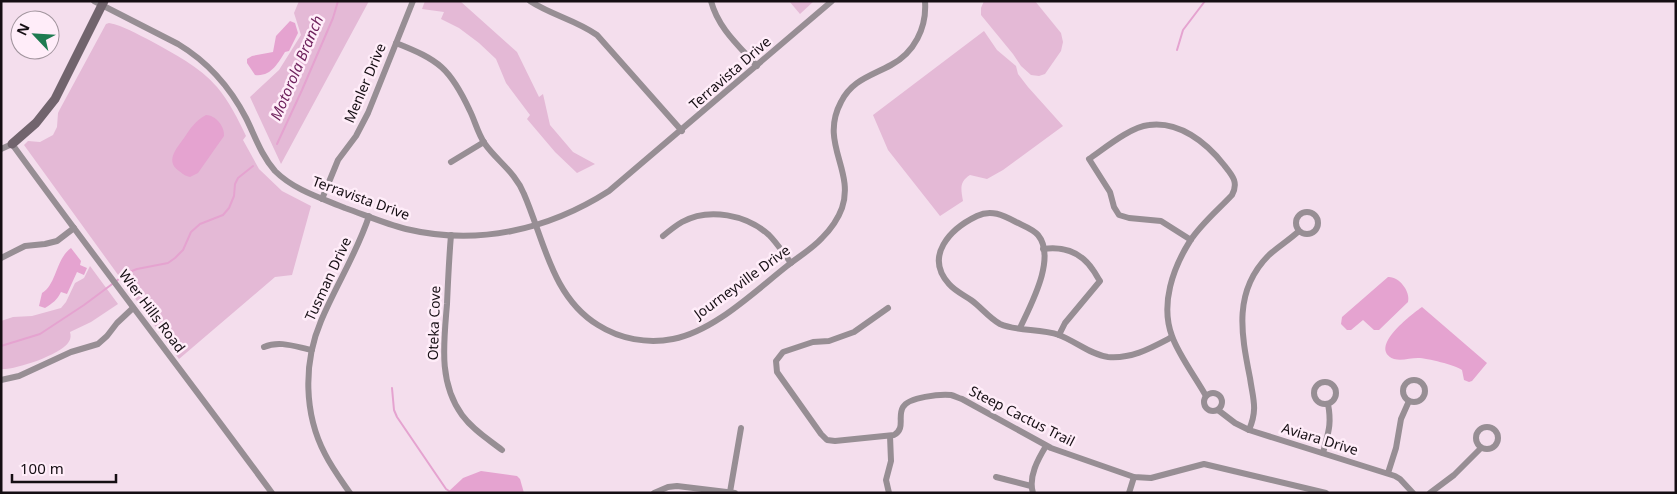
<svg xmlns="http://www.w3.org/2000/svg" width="1677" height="494" font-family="'Noto Sans',sans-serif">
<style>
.green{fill:#e4b9d6}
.water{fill:#e5a3d0}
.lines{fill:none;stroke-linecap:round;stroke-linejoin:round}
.stream{stroke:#e5a3d0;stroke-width:2}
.street{stroke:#978e94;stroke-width:6}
.secondary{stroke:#71646d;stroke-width:9}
.labels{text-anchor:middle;stroke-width:5;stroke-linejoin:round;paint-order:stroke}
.street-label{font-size:14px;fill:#150e13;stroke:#ffedf9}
.water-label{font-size:15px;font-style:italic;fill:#70245e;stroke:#ffedf9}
</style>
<rect width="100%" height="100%" fill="#f4deed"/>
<!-- green -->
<g class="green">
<path d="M299 1H369L281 164 250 97 279 70 301 35 294 13Z"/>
<path d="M425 1H460L517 52 539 97 543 94 550 125 573 152 595 164 577 173 555 152 527 119 530 115 506 83 496 59 479 43 459 28 441 19 444 12 422 9Z"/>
<path d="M789 1H814L800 14Z"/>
<path d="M984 1H1035L1061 33 1063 42 1061 51 1045 74 1039 76 1031 75 1021 66 1013 54 981 15V8Z"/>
<path d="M109 23C124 26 137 34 151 41 174 54 199 66 217 87 229 101 238 119 246 136L243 140 259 169 282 191 311 206 292 275 275 277 179 359 24 145 28 141 40 142 53 135 57 127 58 113 60 109 106 24Z"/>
<path d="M984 31 997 50 1016 66 1018 74 1028 87 1063 126 1003 170 987 179 970 175C959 182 961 189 963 201L940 216 888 150 873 115Z"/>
<path d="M90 266 118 304 91 322 70 332C71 336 71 339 68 343 59 355 16 370 1 369V321L13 317 32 316 61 308 66 302 75 283 84 278Z"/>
</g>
<!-- water -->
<g class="water">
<path d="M290 21 295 23 298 33 289 51 285 52C278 63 271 77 255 75L247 63V59L252 56 273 52 276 36Z"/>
<path d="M206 115C215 115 225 126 224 136L198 173 190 177C185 176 183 174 179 171 165 161 176 149 184 138 190 129 195 121 206 115Z"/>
<path d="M71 248 81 261 80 265 87 268 84 275 77 272 67 294 61 292C57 300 53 303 45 308L39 306 42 293C57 284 55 260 71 248Z"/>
<path d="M1388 277C1399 276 1411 292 1408 302L1379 330H1374L1363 320 1351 330H1347L1341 324 1342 317Z"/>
<path d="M1422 307 1487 363 1472 381 1469 382 1464 380 1462 370C1455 365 1427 358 1418 358 1410 358 1402 361 1394 359 1367 348 1412 314 1422 307Z"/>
<path d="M481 471 517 476 520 479 524 493H447L463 478Z"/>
</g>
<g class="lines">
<!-- stream -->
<g class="stream">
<path d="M1177 50 1183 30 1205 1"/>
<path d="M277 144 302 90 333 18 338 1"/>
<path d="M1 346 40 334 84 305 127 273 137 269 168 263 175 258 183 250 191 232 200 224 223 215 229 208 234 196 235 184 238 178 253 166"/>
<path d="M392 388 394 410 397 417 446 489 452 493"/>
</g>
<!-- street -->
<g class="street">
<path d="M94 1 178 44C208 62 230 87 246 118 255 136 261 155 275 171 294 190 321 198 345 208 365 215 386 224 406 229 478 246 548 230 609 191L832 1"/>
<path d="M530 1C551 15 576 20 597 35L682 131"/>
<path d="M711 1C718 28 739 46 757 66"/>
<path d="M396 43C439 60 450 68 470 111 475 121 478 134 485 144 497 161 516 173 524 194 544 240 552 297 598 325 620 339 647 344 673 339 714 331 754 292 787 266 798 257 812 249 822 238 831 229 838 219 842 208 855 170 819 143 841 102 852 80 871 76 891 65 914 53 927 28 925 1"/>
<path d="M1 149 12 144C97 261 186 376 272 493"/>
<path d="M451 162 484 142"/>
<path d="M322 199 338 160 356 136 368 113 413 1"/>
<circle cx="1307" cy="223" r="11"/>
<path d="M451 235C449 258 448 281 447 304 444 342 438 382 462 415 473 430 488 439 502 450"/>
<path d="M663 236C669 231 675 226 682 222 709 207 747 215 769 235 777 243 784 254 791 263"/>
<path d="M1191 240 1161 221 1129 218 1119 215 1114 207 1110 192 1089 159C1105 148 1130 127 1149 125 1179 121 1206 142 1224 165 1232 175 1239 182 1232 195 1218 210 1201 224 1190 241 1173 268 1160 304 1172 336 1178 354 1196 378 1206 396"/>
<path d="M1043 249C1064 246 1081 252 1093 270 1096 274 1097 277 1100 281L1065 323 1059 335"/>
<path d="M1 258 25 246 45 244 57 241 74 228"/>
<path d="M888 308 854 332 829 341 813 342 783 352 776 361 777 372 821 434 827 440 835 441 894 435C906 428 897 417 903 407 909 397 940 394 951 395 955 396 958 398 962 399L1051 448 1134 477 1151 478 1204 464 1326 493"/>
<path d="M1020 328C1030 306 1057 258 1038 235 1033 229 1024 226 1016 222 1003 215 991 209 977 216 950 229 924 256 949 284 955 291 964 295 971 300 981 307 989 318 1000 324 1018 332 1040 328 1059 335 1075 341 1091 355 1108 357 1132 359 1151 348 1172 337"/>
<path d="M264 347C280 340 296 347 312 350"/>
<circle cx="1414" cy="391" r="11"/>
<path d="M1 380 19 376 71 352 98 344 107 336 117 323 133 308"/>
<circle cx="1325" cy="393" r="11"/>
<circle cx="1213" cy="402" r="9"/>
<path d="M1218 410 1235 423 1249 430 1395 476 1400 479 1413 493"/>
<circle cx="1487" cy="438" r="11"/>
<path d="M1249 430C1258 409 1253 399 1250 378 1241 333 1233 291 1269 255 1278 247 1289 240 1299 231"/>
<path d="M1323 453C1328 433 1332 425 1328 404"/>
<path d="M1388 473 1396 448 1401 419 1409 401"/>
<path d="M996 477 1031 486"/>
<path d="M730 492 741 428"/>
<path d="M350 493C341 480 332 468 325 454 304 414 303 363 321 321 336 285 357 253 369 216"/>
<path d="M654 493 668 487 677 486 735 493"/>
<path d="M889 493 886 480 891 461 890 436"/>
<path d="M1033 493C1028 477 1038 459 1046 446"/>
<path d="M1129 493 1134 477"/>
<path d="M1430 493 1454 475 1481 448"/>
</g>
<!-- secondary -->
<path class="secondary" d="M12 144 36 123 55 99 104 1"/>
</g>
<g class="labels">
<!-- street labels -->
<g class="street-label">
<text transform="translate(730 73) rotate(-41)" y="5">Terravista Drive</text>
<text transform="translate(365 83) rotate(-67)" y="5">Menler Drive</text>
<text transform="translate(361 198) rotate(20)" y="5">Terravista Drive</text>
<text transform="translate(328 279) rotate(-65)" y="5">Tusman Drive</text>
<text transform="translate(742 282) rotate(-36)" y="5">Journeyville Drive</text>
<text transform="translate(152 311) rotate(53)" y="5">Wier Hills Road</text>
<text transform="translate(434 323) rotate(-88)" y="5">Oteka Cove</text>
<text transform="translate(1022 416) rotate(27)" y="5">Steep Cactus Trail</text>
<text transform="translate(1320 439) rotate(17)" y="5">Aviara Drive</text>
</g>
<!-- water labels -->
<g class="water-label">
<text transform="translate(297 68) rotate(-67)" y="5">Motorola Branch</text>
</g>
</g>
<!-- border -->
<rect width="1677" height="494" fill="none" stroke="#150e13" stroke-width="5"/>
<!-- north arrow -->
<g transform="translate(35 35) rotate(295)"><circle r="24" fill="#ffedf9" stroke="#a1949d"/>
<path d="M0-4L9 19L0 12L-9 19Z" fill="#1f7b51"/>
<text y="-8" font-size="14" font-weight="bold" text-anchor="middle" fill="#150e13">N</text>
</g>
<!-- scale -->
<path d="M12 474v8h104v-8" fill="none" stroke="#150e13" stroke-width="2.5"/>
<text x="20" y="474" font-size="15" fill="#150e13" stroke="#ffedf9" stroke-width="4" paint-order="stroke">100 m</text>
</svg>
